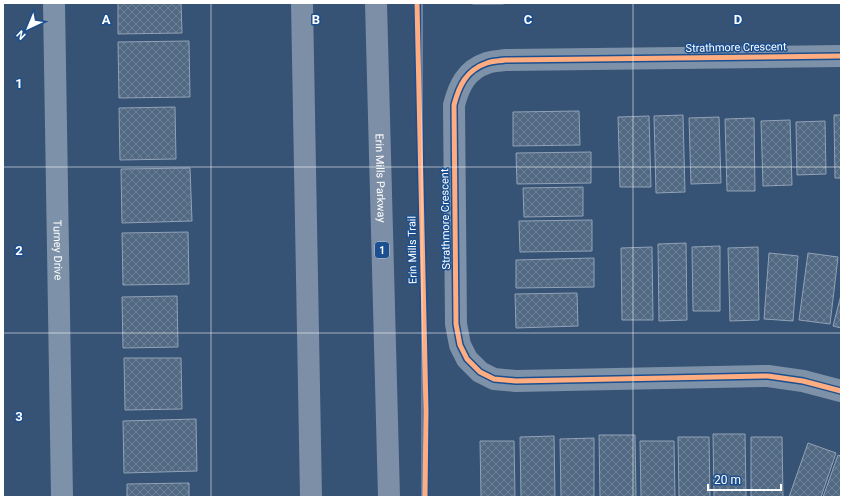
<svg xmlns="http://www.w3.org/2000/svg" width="844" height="500" font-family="Roboto,sans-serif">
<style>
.building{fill:url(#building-cross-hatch);stroke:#92a2b6}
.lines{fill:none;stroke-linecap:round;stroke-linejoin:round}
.minor{stroke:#7d92a8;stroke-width:22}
.primary{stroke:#7d8ea7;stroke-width:22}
.cycleway-casing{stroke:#1b4f8f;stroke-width:8}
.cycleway{stroke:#ffac80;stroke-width:5}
.grid{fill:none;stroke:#fff;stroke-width:1;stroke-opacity:0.55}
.labels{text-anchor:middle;stroke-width:3;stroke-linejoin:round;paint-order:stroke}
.shield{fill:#1b4f8f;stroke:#bbcadd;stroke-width:1}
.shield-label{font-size:10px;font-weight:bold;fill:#fff}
.street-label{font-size:11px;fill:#fff;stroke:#1b4f8f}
.grid-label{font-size:13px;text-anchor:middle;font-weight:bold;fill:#fff;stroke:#1b4f8f;stroke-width:3;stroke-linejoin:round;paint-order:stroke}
</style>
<defs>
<pattern id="building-cross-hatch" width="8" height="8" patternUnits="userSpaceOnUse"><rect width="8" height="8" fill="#526984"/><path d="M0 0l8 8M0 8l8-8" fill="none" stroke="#6c8096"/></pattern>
</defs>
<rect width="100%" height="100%" fill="#365274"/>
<!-- building -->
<g class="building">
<path d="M118 3H181L182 33 118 34Z"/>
<rect x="473" y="3" width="30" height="1"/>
<path d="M189 41 190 97 119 98 118 42Z"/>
<path d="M175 107 176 159 120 160 119 108Z"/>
<path d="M579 111 580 145 513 146V112Z"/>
<path d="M683 115 685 192 656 193 654 116Z"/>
<path d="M834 115H841V178H835Z"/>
<path d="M649 116 651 187H620L618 117Z"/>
<path d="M719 117 721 183 691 184 689 118Z"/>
<path d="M754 118 755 191H727L725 119Z"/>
<path d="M790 120 792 185 763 186 761 121Z"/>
<path d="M825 121 826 174 797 175 796 122Z"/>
<path d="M591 152V183L517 184 516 153Z"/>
<path d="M190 168 192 221 122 223 121 169Z"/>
<path d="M583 187V216L524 217 523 188Z"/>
<path d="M592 220V251L520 252 519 221Z"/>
<path d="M188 232 189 284 123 285 122 233Z"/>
<path d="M686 243 687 320 659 321 658 244Z"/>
<path d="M720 246V311H693L692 247Z"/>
<path d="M652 247 653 320H622L621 248Z"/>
<path d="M758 247 759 320 730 321 728 248Z"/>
<path d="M769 253 798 256 793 321 764 319Z"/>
<path d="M808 253 838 257 830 324 799 320Z"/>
<path d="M594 258V287L516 288V260Z"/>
<path d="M577 293 578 326 516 328 515 294Z"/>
<path d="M841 295V328L833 326Z"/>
<path d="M177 296 178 347 123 348 122 297Z"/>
<path d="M124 358H181L182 409 125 410Z"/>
<path d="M196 419 197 471 124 473 123 421Z"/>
<path d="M713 434H745L746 497H714Z"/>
<path d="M599 435H635L636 497H600Z"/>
<path d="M554 436 555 497H521L520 437Z"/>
<path d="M678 437H709L710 497H679Z"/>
<path d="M751 437H782L783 497H751Z"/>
<path d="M594 438V497H561L560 439Z"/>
<path d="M480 441H514L515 497H481Z"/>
<path d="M640 441H674L675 497H641Z"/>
<path d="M808 443 836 453 821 497H789Z"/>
<path d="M838 455 841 456V497H823Z"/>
<path d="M189 483V497H127V484Z"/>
</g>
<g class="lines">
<!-- minor -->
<g class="minor">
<path id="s1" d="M54 3 62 497"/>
<path d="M841 56 505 60C500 61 492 61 487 63 466 70 459 86 454 105L456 324 460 345 467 359 480 372 494 379 516 381 768 376 803 381 841 391"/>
</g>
<!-- primary -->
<g class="primary">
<path d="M302 3 311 497"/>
<path id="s2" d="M376 3 389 497"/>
</g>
<!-- cycleway casing -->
<g class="cycleway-casing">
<g id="cycleway">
<path d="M417 3 426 411 425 497"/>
<path d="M841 56 505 60C500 61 492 61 487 63 466 70 459 86 454 105L456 324 460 345 467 359 480 372 494 379 516 381 768 376 803 381 841 391"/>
</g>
</g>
<!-- cycleway -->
<use href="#cycleway" class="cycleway"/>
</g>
<!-- grid -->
<path class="grid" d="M211 3V497M422 3V497M633 3V497M3 167H841M3 333H841"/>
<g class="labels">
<!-- shield labels -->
<rect class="shield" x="375" y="242" width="14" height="16" rx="3"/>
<g class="shield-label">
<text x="382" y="254">1</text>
</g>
<!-- street labels -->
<g class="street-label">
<text transform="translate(736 47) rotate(-1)" y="4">Strathmore Crescent</text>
<text dy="4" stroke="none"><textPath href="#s2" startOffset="175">Erin Mills Parkway</textPath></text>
<text transform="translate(445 219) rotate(-91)" y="4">Strathmore Crescent</text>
<text dy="4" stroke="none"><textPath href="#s1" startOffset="247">Turney Drive</textPath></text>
<text transform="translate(412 250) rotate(-91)" y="4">Erin Mills Trail</text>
</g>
</g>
<g class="grid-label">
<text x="106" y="24">A</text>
<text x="316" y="24">B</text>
<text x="528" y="24">C</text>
<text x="738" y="24">D</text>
<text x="19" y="88">1</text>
<text x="19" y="255">2</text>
<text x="19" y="421">3</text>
</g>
<!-- border -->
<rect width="844" height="500" fill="none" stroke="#ffffff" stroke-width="8"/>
<!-- north arrow -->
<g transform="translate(28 28) rotate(224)" stroke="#1b4f8f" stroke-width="3" paint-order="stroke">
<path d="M0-3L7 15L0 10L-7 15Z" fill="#ffffff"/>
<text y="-6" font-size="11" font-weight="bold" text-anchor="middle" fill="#ffffff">N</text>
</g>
<!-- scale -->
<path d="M708 484v6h73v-6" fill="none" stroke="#ffffff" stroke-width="2"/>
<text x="714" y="484" font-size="12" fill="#ffffff" stroke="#1b4f8f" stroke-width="3" paint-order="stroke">20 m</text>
</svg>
